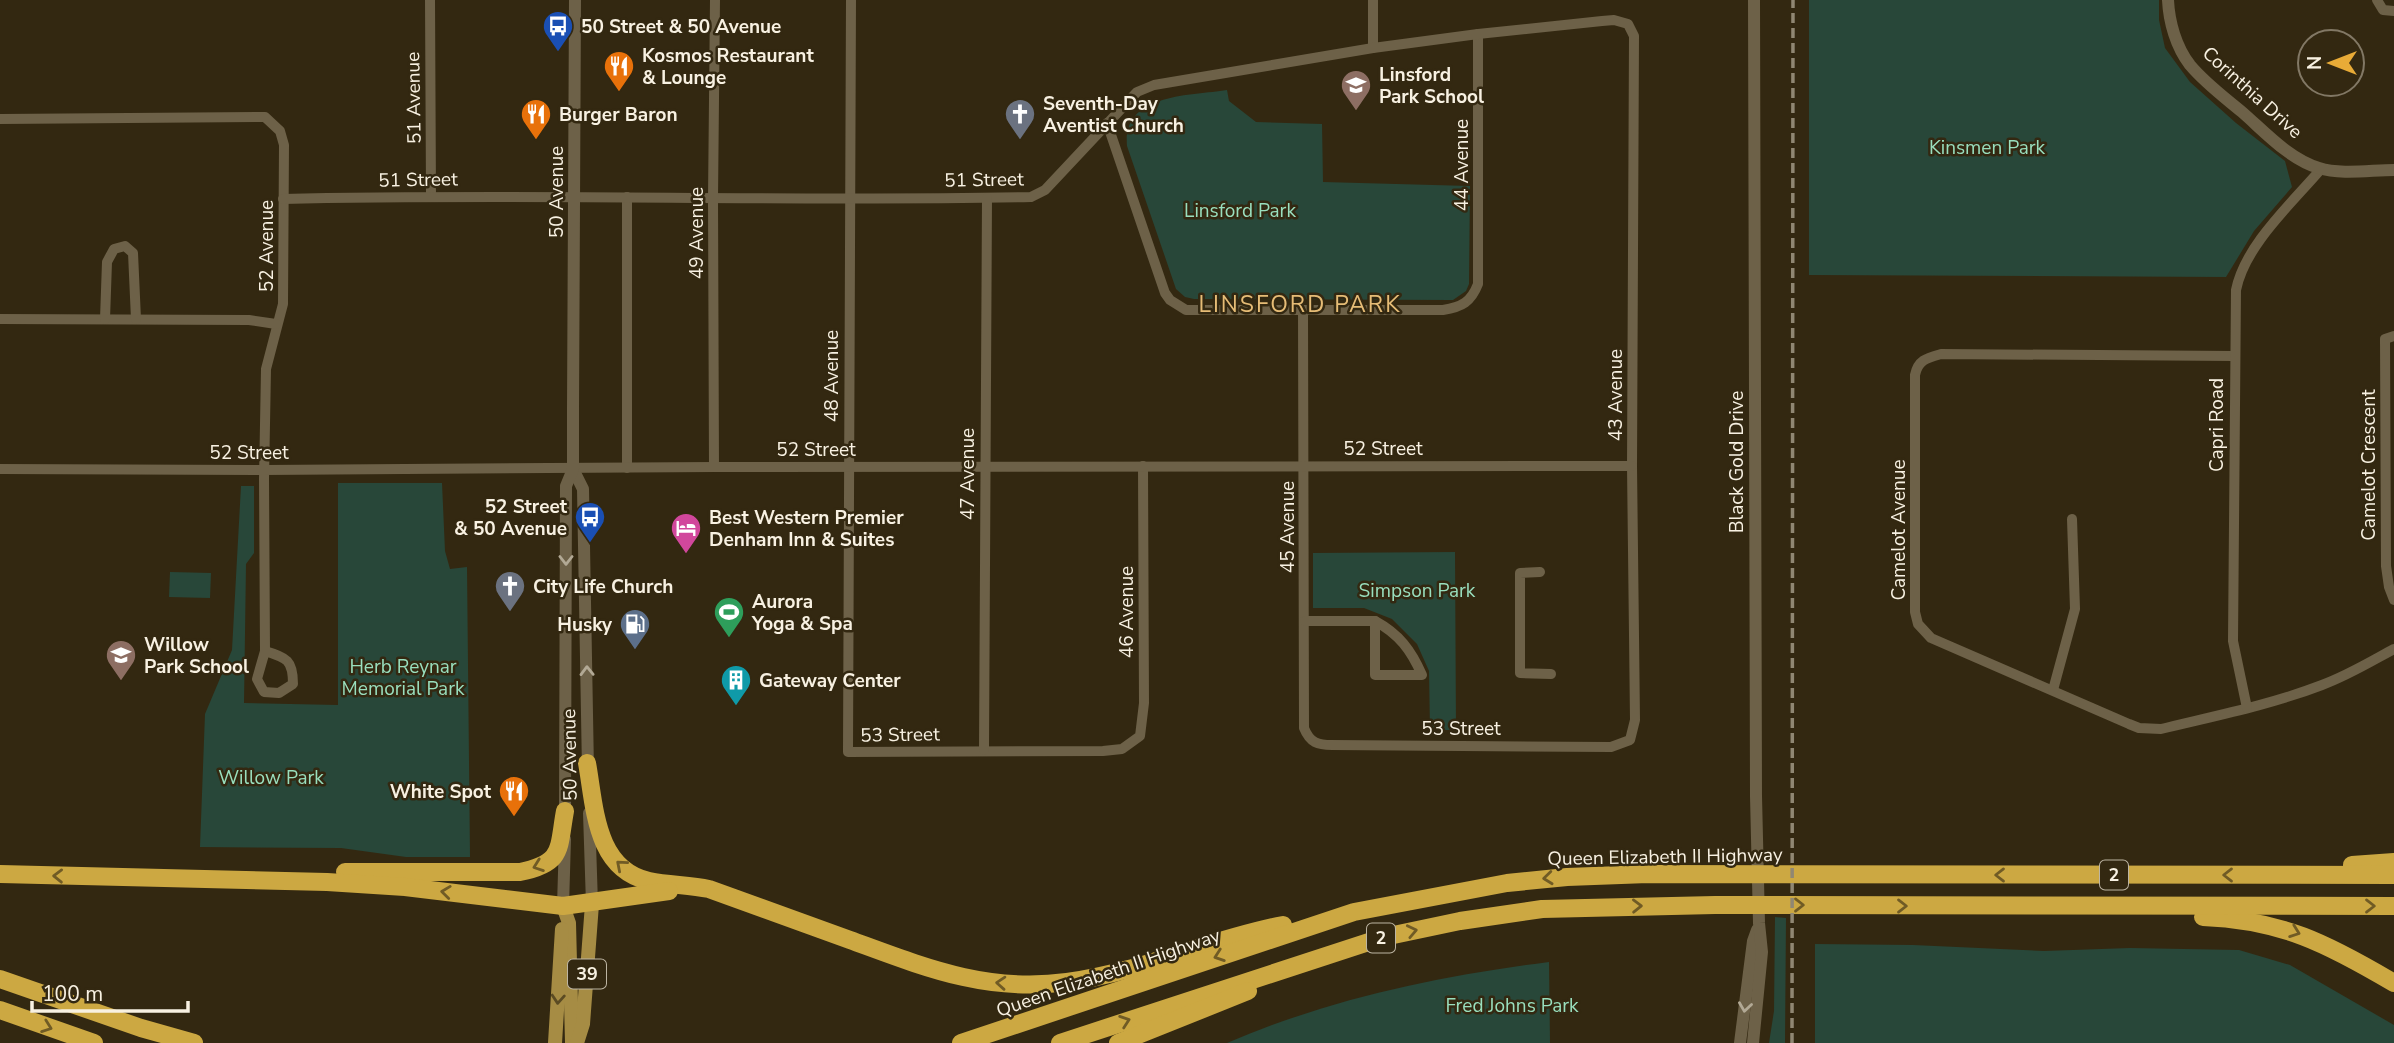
<svg xmlns="http://www.w3.org/2000/svg" width="2394" height="1043" font-family="'Nunito Sans',sans-serif">
<style>
.green{fill:#284739}
.lines{fill:none;stroke-linecap:round;stroke-linejoin:round}
.street{stroke:#6d6148;stroke-width:10}
.secondary{stroke:#6d6148;stroke-width:12}
.primary{stroke:#a68c44;stroke-width:14}
.highway{stroke:#cca842;stroke-width:18}
.rail{stroke:#908773;stroke-width:3.5;stroke-dasharray:10 5;stroke-linecap:butt}
.oneway{stroke:#b2a995}
.oneway2{stroke:#705b25}
.oneway3{stroke:#5b4b23}
.labels{text-anchor:middle;stroke-width:5;stroke-linejoin:round;paint-order:stroke}
.shield{fill:#332811;stroke:#bdb5a3;stroke-width:2}
.shield-label{font-size:18px;font-weight:bold;fill:#f8f1e2}
.poi-label{font-size:19px;font-weight:bold;fill:#f8f1e2;stroke:#332811;text-anchor:start}
.street-label{font-size:19px;fill:#f8f1e2;stroke:#332811}
.park-label{font-size:19px;fill:#99dfbe;stroke:#332811}
.quarter-label{font-size:23px;letter-spacing:2px;fill:#e6bc76;stroke:#332811}
</style>
<rect width="100%" height="100%" fill="#332811"/>
<!-- green -->
<g class="green">
<path d="M1809 0H2159V20L2165 48 2190 82 2236 123 2285 161 2292 187 2254 231 2226 277 1809 275Z"/>
<path d="M1227 90 1229 101 1256 122 1322 124 1323 182 1470 186 1469 284 1466 291 1453 300 1194 299 1185 297 1176 289 1127 146C1122 93 1190 96 1227 90Z"/>
<path d="M338 483H442L445 551 450 569 467 567 470 857H406L341 848 200 847 205 714 232 650 241 486H254V553L246 564 244 703 338 705Z"/>
<path d="M1455 552 1456 730H1430L1429 671 1417 644 1392 619 1364 608H1313V553Z"/>
<path d="M170 572 211 573 210 598 169 597Z"/>
<path d="M1775 917 1786 918 1785 1043H1769L1774 1011Z"/>
<path d="M1815 944 1913 945 2044 951 2130 948 2239 950 2290 965 2394 1025V1043H1815Z"/>
<path d="M1549 962 1550 1043H1227C1329 999 1439 976 1549 962Z"/>
</g>
<g class="lines">
<!-- street -->
<g class="street">
<path d="M430 0 431 195"/>
<path d="M851 0 848 752 1103 751 1122 749 1140 736 1144 703 1143 466"/>
<path d="M1373 0V48"/>
<path d="M2377 0 2383 10 2394 11"/>
<path d="M0 119 265 117 280 131 284 145 283 304 266 369 264 479 265 651 257 679 264 692 279 693 293 684C293 660 287 658 265 651"/>
<path d="M1107 123 1165 293 1170 300 1186 310H1443C1462 307 1471 302 1478 284V34"/>
<path d="M627 197V468"/>
<path d="M283 199C533 193 782 202 1031 197L1045 190 1137 92 1154 85 1373 48 1478 34 1602 21 1614 20 1628 24 1634 36 1632 466 1635 720 1630 740 1611 747 1332 745C1318 745 1310 743 1304 728L1303 311"/>
<path d="M0 319 249 320 276 324"/>
<path d="M105 319 107 262 114 249 125 246 133 253 136 319"/>
<path d="M2394 336 2385 339 2386 566 2389 587 2394 600"/>
<path d="M2234 356 1941 354C1927 358 1918 360 1915 375V612L1918 624 1931 638 2129 724 2139 728 2161 729C2214 716 2270 705 2322 685 2347 676 2370 662 2394 649"/>
<path d="M714 467 713 198 715 0"/>
<path d="M0 469 264 470 714 467 1632 466"/>
<path d="M1540 572 1520 573V673L1551 674"/>
<path d="M1305 621H1375"/>
<path d="M1375 621C1399 634 1411 650 1422 675H1375Z"/>
<path d="M2053 690 2075 609 2072 519"/>
<path d="M2247 708 2233 641 2236 290C2245 245 2292 203 2321 169"/>
<path d="M984 750 987 198"/>
</g>
<!-- secondary -->
<g class="secondary">
<path d="M2168 0C2169 22 2176 47 2190 65 2205 83 2224 97 2242 112 2265 132 2289 159 2319 168 2341 175 2371 170 2394 170"/>
<path d="M573 469 583 489 588 770"/>
<path d="M589 813 592 904"/>
<path d="M565 818 566 486 573 469V409L575 0"/>
<path d="M563 906 565 839"/>
<path d="M1740 1043 1753 941 1757 930"/>
<path d="M1753 1043 1762 952 1759 923 1756 796 1754 0"/>
</g>
<!-- primary -->
<g class="primary">
<path d="M563 906 569 923 572 1042"/>
<path d="M555 1043 562 929"/>
<path d="M577 1043 583 1024 592 904"/>
</g>
<!-- highway -->
<g class="highway">
<path d="M587 763C595 807 595 869 649 881 669 885 689 885 709 889 756 906 803 923 850 940 924 967 986 993 1067 982 1141 972 1210 939 1283 925"/>
<path d="M2352 865 2394 862"/>
<path d="M345 872H520C564 863 558 849 565 811"/>
<path d="M0 874 327 882 405 887 563 906 669 891"/>
<path d="M2203 917C2282 920 2328 944 2394 983"/>
<path d="M0 979 141 1028 194 1043"/>
<path d="M0 1010 94 1043"/>
<path d="M961 1043 1354 912 1507 883 1567 877 1648 874 2394 875"/>
<path d="M1060 1043 1384 937 1460 921 1542 909 1715 905 2394 906"/>
<path d="M1118 1043 1248 991"/>
</g>
<!-- rail -->
<path class="rail" d="M1792 1043 1793 0"/>
</g>
<!-- one-way arrows -->
<defs><path id="oneway-chevron" d="M-2-3.5L2.5 0L-2 3.5" fill="none" stroke-width="1.6" stroke-linecap="round" stroke-linejoin="round" transform="scale(1.75)"/></defs>
<g class="oneway">
<use href="#oneway-chevron" transform="translate(566 560) rotate(90)"/>
<use href="#oneway-chevron" transform="translate(587 671) rotate(-91)"/>
<use href="#oneway-chevron" transform="translate(1745 1007) rotate(98)"/>
</g>
<g class="oneway2">
<use href="#oneway-chevron" transform="translate(621 865) rotate(-139)"/>
<use href="#oneway-chevron" transform="translate(538 866) rotate(160)"/>
<use href="#oneway-chevron" transform="translate(2000 875) rotate(-180)"/>
<use href="#oneway-chevron" transform="translate(2228 875) rotate(180)"/>
<use href="#oneway-chevron" transform="translate(58 876) rotate(-179)"/>
<use href="#oneway-chevron" transform="translate(1548 878) rotate(174)"/>
<use href="#oneway-chevron" transform="translate(446 892) rotate(-173)"/>
<use href="#oneway-chevron" transform="translate(1799 905)"/>
<use href="#oneway-chevron" transform="translate(1637 906) rotate(-1)"/>
<use href="#oneway-chevron" transform="translate(1902 906)"/>
<use href="#oneway-chevron" transform="translate(2370 906)"/>
<use href="#oneway-chevron" transform="translate(1412 931) rotate(-12)"/>
<use href="#oneway-chevron" transform="translate(2295 932) rotate(20)"/>
<use href="#oneway-chevron" transform="translate(1219 956) rotate(161)"/>
<use href="#oneway-chevron" transform="translate(1001 983) rotate(-176)"/>
<use href="#oneway-chevron" transform="translate(1125 1021) rotate(-19)"/>
<use href="#oneway-chevron" transform="translate(47 1027) rotate(20)"/>
</g>
<use class="oneway3" href="#oneway-chevron" transform="translate(558 999) rotate(94)"/>
<!-- icons -->
<defs>
<g id="bus-pin" transform="scale(1.575)"><path d="M0 17L-7.5 6A9.5 9.5 0 1 1 7.5 6Z" fill="#1a4fb4" stroke="#332811"/><path d="M-5-6H5V4H4V6H2V4H-2V6H-4V4H-5ZM-3.5-4V0h7V-4ZM-3.5 1.2v1.5H-2V1.2ZM2 1.2v1.5H3.5V1.2Z" fill="#fff"/></g>
<g id="restaurant-pin" transform="scale(1.575)"><path d="M0 17L-7.5 6A9.5 9.5 0 1 1 7.5 6Z" fill="#e8710a" stroke="#332811"/><path d="M-5-6h1v4h1v-4h1v4h1v-4h1v5L-1.5 .5V6h-2V.5L-5-1ZM5-6V6H3V1.5H1.5Q1.5-4 5-6Z" fill="#fff"/></g>
<g id="school-pin" transform="scale(1.575)"><path d="M0 17L-7.5 6A9.5 9.5 0 1 1 7.5 6Z" fill="#8d6e63" stroke="#332811"/><path d="M0-5L7-2L0 1L-7-2ZM-4 1L0 2.5L4 1V4Q0 6-4 4Z" fill="#fff"/></g>
<g id="church-pin" transform="scale(1.575)"><path d="M0 17L-7.5 6A9.5 9.5 0 1 1 7.5 6Z" fill="#6b7280" stroke="#332811"/><path d="M-1.2-6h2.4v3.5h3.3v2.4h-3.3V6h-2.4V-.1h-3.3v-2.4h3.3Z" fill="#fff"/></g>
<g id="hotel-pin" transform="scale(1.575)"><path d="M0 17L-7.5 6A9.5 9.5 0 1 1 7.5 6Z" fill="#d1479c" stroke="#332811"/><path d="M-6-4.5h1.5V1H6V5H4.5V3h-9V5H-6ZM-4 0a1.8 1.8 0 1 1 3.6 0ZM.5 0V-2.5h3Q6-2.5 6 0Z" fill="#fff"/></g>
<g id="stadium-pin" transform="scale(1.575)"><path d="M0 17L-7.5 6A9.5 9.5 0 1 1 7.5 6Z" fill="#2e9e5b" stroke="#332811"/><path d="M0-5a6.5 5 0 1 0 0 10a6.5 5 0 1 0 0-10ZM-3.5-1.8h7v3.6h-7Z" fill="#fff"/></g>
<g id="fuel-pin" transform="scale(1.575)"><path d="M0 17L-7.5 6A9.5 9.5 0 1 1 7.5 6Z" fill="#5c6f8a" stroke="#332811"/><path d="M-5.5-6h7V0h2V4h1.3V-2.5L3-4.5l.8-.8L6-3V5H2.5V1h-1V6h-7ZM-4.2-4.7v3.2H.2V-4.7Z" fill="#fff"/></g>
<g id="building-pin" transform="scale(1.575)"><path d="M0 17L-7.5 6A9.5 9.5 0 1 1 7.5 6Z" fill="#0f9aa8" stroke="#332811"/><path d="M-4-6H4V6H1V3H-1V6H-4ZM-2.5-4.3h1.7v1.8h-1.7ZM.8-4.3h1.7v1.8H.8ZM-2.5-1h1.7V.8h-1.7ZM.8-1h1.7V.8H.8Z" fill="#fff"/></g>
</defs>
<g fill-rule="evenodd">
<use href="#bus-pin" x="558" y="26"/>
<use href="#restaurant-pin" x="619" y="66"/>
<use href="#school-pin" x="1356" y="85"/>
<use href="#restaurant-pin" x="536" y="114"/>
<use href="#church-pin" x="1020" y="114"/>
<use href="#bus-pin" x="590" y="517"/>
<use href="#hotel-pin" x="686" y="528"/>
<use href="#church-pin" x="510" y="586"/>
<use href="#stadium-pin" x="729" y="612"/>
<use href="#fuel-pin" x="635" y="624"/>
<use href="#school-pin" x="121" y="655"/>
<use href="#building-pin" x="736" y="680"/>
<use href="#restaurant-pin" x="514" y="791"/>
</g>
<g class="labels">
<!-- shield labels -->
<g class="shield">
<rect x="2100" y="860.5" width="28" height="29" rx="5"/>
<rect x="1367" y="923.5" width="28" height="29" rx="5"/>
<rect x="568" y="959.5" width="38" height="29" rx="5"/>
</g>
<g class="shield-label">
<text x="2114" y="881">2</text>
<text x="1381" y="944">2</text>
<text x="587" y="980">39</text>
</g>
<!-- poi labels -->
<g class="poi-label">
<text x="581" y="33">50 Street &amp; 50 Avenue</text>
<text x="642" y="62">Kosmos Restaurant<tspan x="642" dy="22">&amp; Lounge</tspan></text>
<text x="1379" y="81">Linsford<tspan x="1379" dy="22">Park School</tspan></text>
<text x="1043" y="110">Seventh-Day<tspan x="1043" dy="22">Aventist Church</tspan></text>
<text x="559" y="121">Burger Baron</text>
<text x="567" y="513" text-anchor="end">52 Street<tspan x="567" dy="22">&amp; 50 Avenue</tspan></text>
<text x="709" y="524">Best Western Premier<tspan x="709" dy="22">Denham Inn &amp; Suites</tspan></text>
<text x="533" y="593">City Life Church</text>
<text x="752" y="608">Aurora<tspan x="752" dy="22">Yoga &amp; Spa</tspan></text>
<text x="612" y="631" text-anchor="end">Husky</text>
<text x="144" y="651">Willow<tspan x="144" dy="22">Park School</tspan></text>
<text x="759" y="687">Gateway Center</text>
<text x="491" y="798" text-anchor="end">White Spot</text>
</g>
<!-- street labels -->
<g class="street-label">
<text transform="translate(2253 92) rotate(42)" y="7">Corinthia Drive</text>
<text transform="translate(413 98) rotate(-91)" y="7">51 Avenue</text>
<text transform="translate(1461 165) rotate(-90)" y="7">44 Avenue</text>
<text transform="translate(418 179) rotate(-1)" y="7">51 Street</text>
<text transform="translate(984 179) rotate(-1)" y="7">51 Street</text>
<text transform="translate(556 192) rotate(-90)" y="7">50 Avenue</text>
<text transform="translate(696 233) rotate(-90)" y="7">49 Avenue</text>
<text transform="translate(266 246) rotate(-90)" y="7">52 Avenue</text>
<text transform="translate(831 376) rotate(-90)" y="7">48 Avenue</text>
<text transform="translate(1615 395) rotate(-90)" y="7">43 Avenue</text>
<text transform="translate(2216 425) rotate(-90)" y="7">Capri Road</text>
<text x="1383" y="455">52 Street</text>
<text x="816" y="456">52 Street</text>
<text x="249" y="459">52 Street</text>
<text transform="translate(1736 462) rotate(-90)" y="7">Black Gold Drive</text>
<text transform="translate(2368 465) rotate(-90)" y="7">Camelot Crescent</text>
<text transform="translate(967 474) rotate(-90)" y="7">47 Avenue</text>
<text transform="translate(1287 527) rotate(-90)" y="7">45 Avenue</text>
<text transform="translate(1898 530) rotate(-90)" y="7">Camelot Avenue</text>
<text transform="translate(1126 612) rotate(-90)" y="7">46 Avenue</text>
<text x="1461" y="735">53 Street</text>
<text transform="translate(900 734) rotate(-1)" y="7">53 Street</text>
<text transform="translate(569 755) rotate(-91)" y="7">50 Avenue</text>
<text transform="translate(1665 856) rotate(-1)" y="7">Queen Elizabeth II Highway</text>
<text transform="translate(1108 972) rotate(-19)" y="7">Queen Elizabeth II Highway</text>
</g>
<!-- park labels -->
<g class="park-label">
<text x="1987" y="154">Kinsmen Park</text>
<text x="1240" y="217">Linsford Park</text>
<text x="1417" y="597">Simpson Park</text>
<text x="403" y="673">Herb Reynar<tspan x="403" dy="22">Memorial Park</tspan></text>
<text x="271" y="784">Willow Park</text>
<text x="1512" y="1012">Fred Johns Park</text>
</g>
<!-- quarter labels -->
<g class="quarter-label">
<text x="1300" y="312">LINSFORD PARK</text>
</g>
</g>
<!-- north arrow -->
<g transform="translate(2331 63) rotate(270)"><circle r="33" fill="#332811" stroke="#827865" stroke-width="2"/>
<path d="M0-5L12 26L0 18L-12 26Z" fill="#e8ab37"/>
<text y="-10" font-size="19" font-weight="bold" text-anchor="middle" fill="#f8f1e2">N</text>
</g>
<!-- scale -->
<path d="M32 1001v10h156v-10" fill="none" stroke="#f8f1e2" stroke-width="3.5"/>
<text x="42" y="1001" font-size="21" fill="#f8f1e2" stroke="#332811" stroke-width="5" paint-order="stroke">100 m</text>
</svg>
